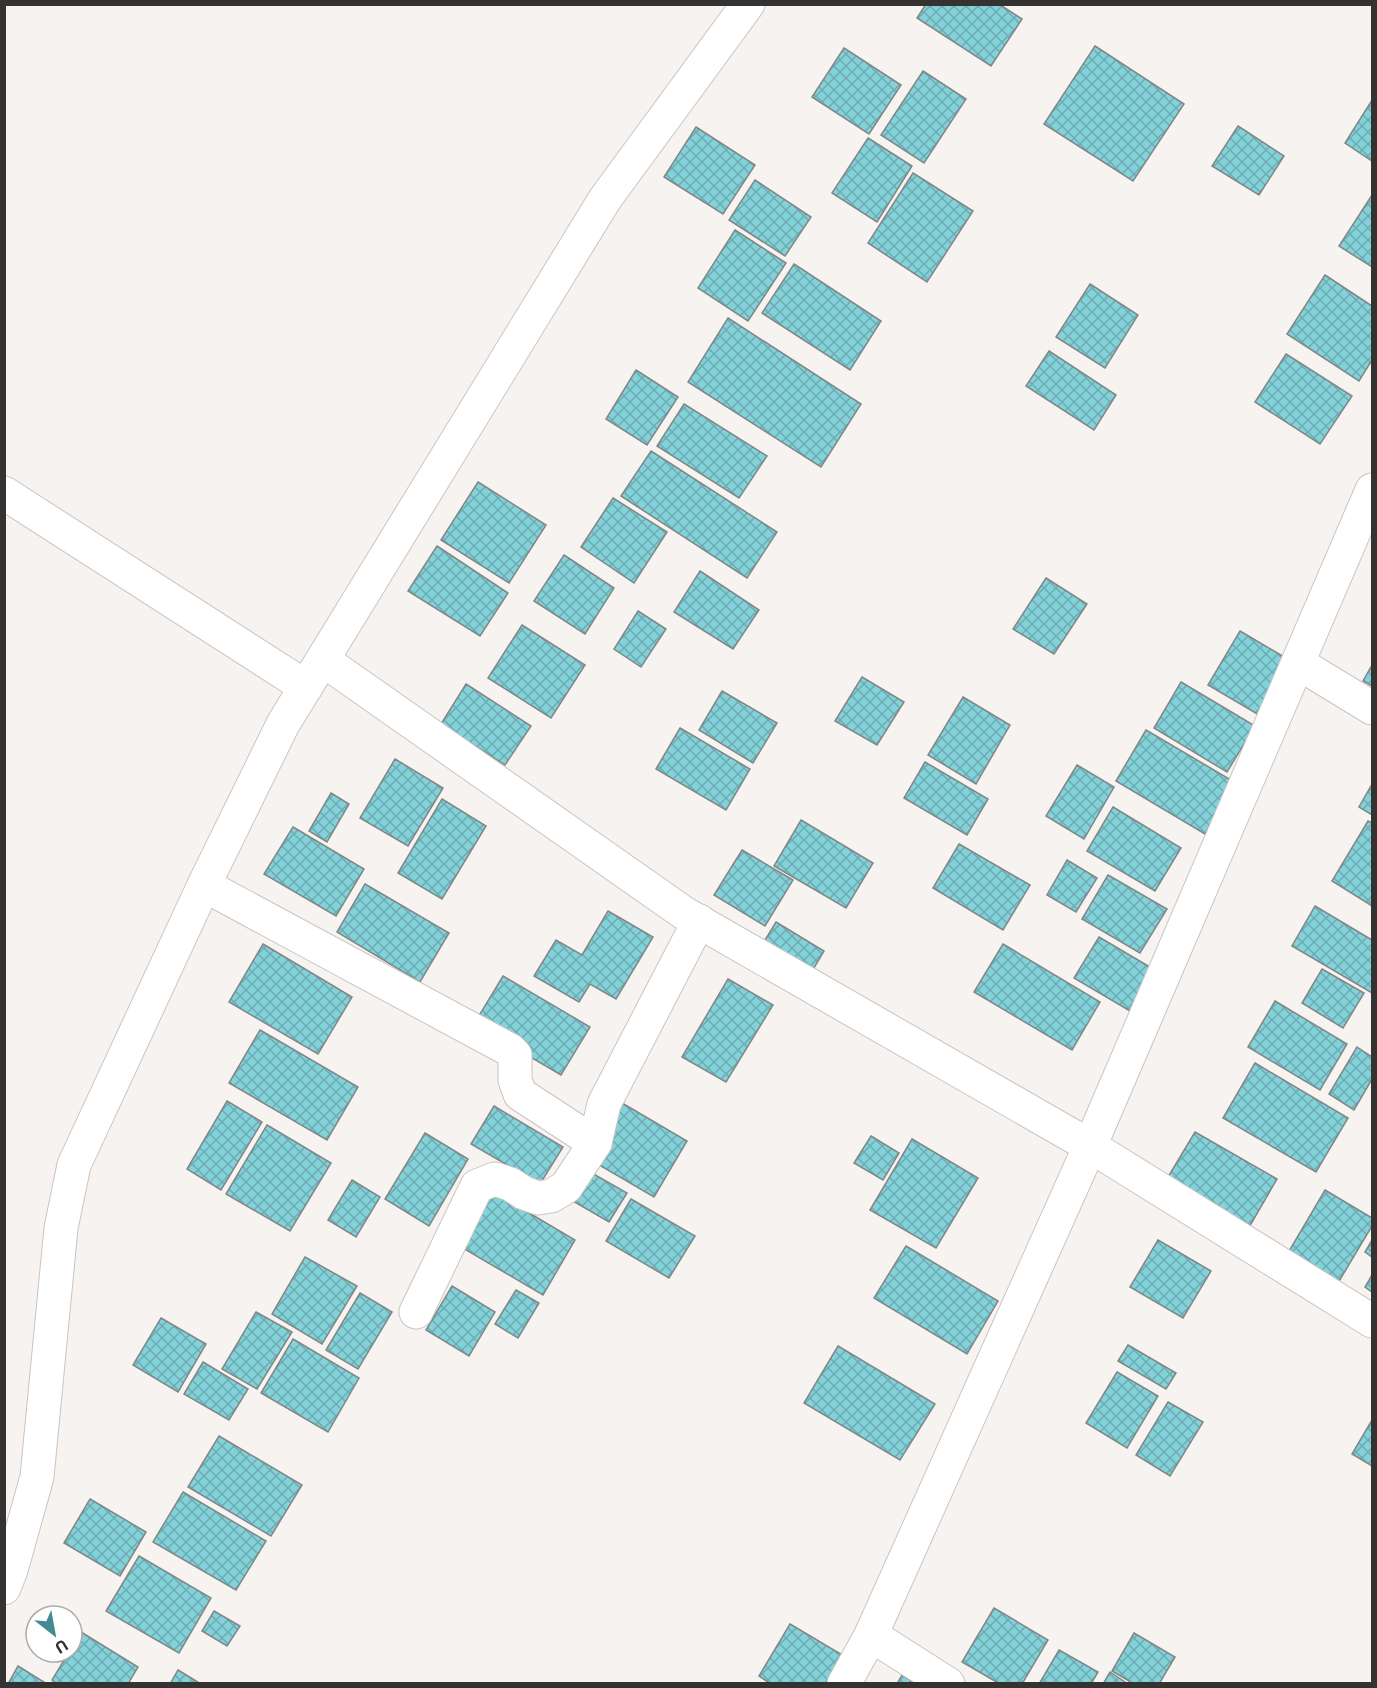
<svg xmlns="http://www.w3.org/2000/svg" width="1377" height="1688" font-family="'Noto Sans',sans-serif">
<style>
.building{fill:url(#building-cross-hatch);stroke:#818686;stroke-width:1.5}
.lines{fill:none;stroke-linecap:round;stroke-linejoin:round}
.minor-casing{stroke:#c9c5c3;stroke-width:35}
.minor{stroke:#fff;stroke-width:33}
</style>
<defs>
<pattern id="building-cross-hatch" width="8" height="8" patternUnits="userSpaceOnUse" patternTransform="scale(1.5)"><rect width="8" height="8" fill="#83d2da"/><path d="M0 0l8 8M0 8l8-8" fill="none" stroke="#6cabb1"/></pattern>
</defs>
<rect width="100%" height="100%" fill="#f7f3f1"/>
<!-- building -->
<g class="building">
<path d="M926 4H999L1022 19 991 66 917 18Z"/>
<path d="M1095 46 1184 104 1133 181 1044 124Z"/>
<path d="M844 48 901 85 869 134 812 97Z"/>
<path d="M923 71 966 99 924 163 881 135Z"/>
<path d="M1372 100V161L1345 143Z"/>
<path d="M1238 126 1284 156 1259 195 1212 166Z"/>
<path d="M696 127 755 165 723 214 664 177Z"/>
<path d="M868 138 912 166 877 222 832 193Z"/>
<path d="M913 173 973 211 927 282 868 243Z"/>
<path d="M755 180 811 217 785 256 729 220Z"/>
<path d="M1372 195V267L1339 246Z"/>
<path d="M735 230 786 263 748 321 698 288Z"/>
<path d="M794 264 881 321 850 370 762 313Z"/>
<path d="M1325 275 1372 306V360L1359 381 1287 334Z"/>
<path d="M1090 284 1138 315 1105 368 1056 337Z"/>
<path d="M728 318 861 404 821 467 688 382Z"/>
<path d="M1049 351 1116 395 1094 430 1026 386Z"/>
<path d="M1286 354 1352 396 1320 444 1255 402Z"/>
<path d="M636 370 678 397 647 445 606 419Z"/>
<path d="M684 404 767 456 739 498 657 446Z"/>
<path d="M651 451 777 532 747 578 621 496Z"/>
<path d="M478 482 546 525 509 583 441 540Z"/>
<path d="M613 498 667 532 634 583 581 547Z"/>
<path d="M437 546 508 593 480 636 408 591Z"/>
<path d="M564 555 614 588 585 634 534 601Z"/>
<path d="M700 571 759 610 733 649 674 612Z"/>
<path d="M1046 578 1087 604 1054 654 1013 629Z"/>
<path d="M638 611 666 629 641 667 614 649Z"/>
<path d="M522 625 585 665 551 718 488 678Z"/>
<path d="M1240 631 1291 661 1259 715 1208 685Z"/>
<path d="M1372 665V686L1363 681Z"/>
<path d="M862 677 904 702 877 745 835 721Z"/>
<path d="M1181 682 1255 726 1227 772 1154 728Z"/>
<path d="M466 684 531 726 505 765 441 724Z"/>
<path d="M722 691 777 723 753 763 699 730Z"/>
<path d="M963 697 1010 725 976 784 928 755Z"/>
<path d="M680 728 750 769 726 810 656 769Z"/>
<path d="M1146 730 1236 783 1205 834 1116 781Z"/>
<path d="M395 759 443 788 408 846 360 818Z"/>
<path d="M925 762 988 799 967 835 904 798Z"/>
<path d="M1077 765 1114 787 1084 839 1046 816Z"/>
<path d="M1372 784V815L1359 807Z"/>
<path d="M331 793 349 804 327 842 309 831Z"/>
<path d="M442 799 486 826 442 899 398 873Z"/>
<path d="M1113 807 1181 848 1155 891 1087 851Z"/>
<path d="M801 820 873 863 846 908 774 866Z"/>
<path d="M1368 821 1372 823V906L1332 881Z"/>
<path d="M293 827 364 869 336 916 264 874Z"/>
<path d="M959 844 1030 885 1003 930 933 888Z"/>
<path d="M742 850 793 880 765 926 714 895Z"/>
<path d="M1067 860 1097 878 1076 912 1047 895Z"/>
<path d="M1108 875 1167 909 1140 953 1082 919Z"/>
<path d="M365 884 449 933 420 982 337 932Z"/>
<path d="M1315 906 1372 940V993L1292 946Z"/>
<path d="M608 911 653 937 616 999 590 984 579 1002 534 976 556 940 582 955Z"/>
<path d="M776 922 824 951 811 973 762 945Z"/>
<path d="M1099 937 1155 970 1130 1011 1074 978Z"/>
<path d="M263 944 352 997 318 1054 229 1002Z"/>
<path d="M1003 944 1100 1002 1072 1050 974 992Z"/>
<path d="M1322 969 1364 993 1343 1028 1302 1003Z"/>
<path d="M503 976 590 1027 561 1075 474 1024Z"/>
<path d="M728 979 773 1005 726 1082 682 1057Z"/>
<path d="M1275 1001 1347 1044 1320 1090 1248 1047Z"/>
<path d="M260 1030 358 1087 327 1140 229 1083Z"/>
<path d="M1357 1047 1372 1057V1079L1354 1110 1329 1094Z"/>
<path d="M1255 1063 1348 1118 1316 1172 1223 1118Z"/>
<path d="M227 1101 262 1122 221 1190 187 1169Z"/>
<path d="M622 1103 687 1141 654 1197 589 1159Z"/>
<path d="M494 1106 563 1147 540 1184 471 1144Z"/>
<path d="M267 1125 331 1163 290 1231 226 1194Z"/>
<path d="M1195 1132 1277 1179 1244 1236 1162 1187Z"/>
<path d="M425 1133 468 1159 429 1226 385 1199Z"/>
<path d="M871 1136 899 1153 883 1180 854 1163Z"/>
<path d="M912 1139 978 1178 936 1248 870 1210Z"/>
<path d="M583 1168 627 1193 609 1222 566 1197Z"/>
<path d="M352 1180 380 1197 356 1237 328 1220Z"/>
<path d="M489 1189 575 1240 543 1295 456 1244Z"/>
<path d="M1325 1190 1372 1218V1226L1335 1288 1285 1258Z"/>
<path d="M631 1199 695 1236 669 1278 606 1241Z"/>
<path d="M1158 1240 1211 1271 1183 1318 1130 1287Z"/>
<path d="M1372 1240V1257L1365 1252Z"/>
<path d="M906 1246 998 1301 967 1354 874 1298Z"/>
<path d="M305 1257 357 1286 322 1344 272 1314Z"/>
<path d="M1372 1275V1292L1365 1287Z"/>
<path d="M452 1286 495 1312 469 1356 426 1330Z"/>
<path d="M516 1290 539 1303 518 1338 495 1324Z"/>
<path d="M360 1293 392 1312 358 1369 326 1350Z"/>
<path d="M256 1312 292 1332 257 1389 222 1369Z"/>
<path d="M161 1318 206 1344 178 1392 133 1365Z"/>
<path d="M293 1339 359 1378 328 1432 261 1393Z"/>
<path d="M1128 1345 1176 1373 1166 1389 1118 1361Z"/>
<path d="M838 1346 935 1404 900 1460 804 1403Z"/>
<path d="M203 1362 248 1389 229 1420 184 1394Z"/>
<path d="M1117 1372 1158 1396 1127 1448 1086 1423Z"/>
<path d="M1168 1402 1203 1422 1170 1476 1136 1455Z"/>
<path d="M1372 1420V1466L1352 1454Z"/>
<path d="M219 1436 302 1485 271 1536 188 1487Z"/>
<path d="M183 1492 266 1541 236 1590 153 1542Z"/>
<path d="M90 1499 146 1532 120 1576 64 1543Z"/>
<path d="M139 1556 211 1598 179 1653 106 1611Z"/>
<path d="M994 1608 1048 1640 1022 1684H1000L962 1662Z"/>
<path d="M214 1611 240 1626 227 1646 202 1631Z"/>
<path d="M790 1624 844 1656 827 1684H771L759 1676Z"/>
<path d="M81 1632 138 1667 128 1684H57L52 1680 69 1652H72V1646Z"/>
<path d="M1134 1633 1175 1657 1159 1684H1134L1112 1671Z"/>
<path d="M1059 1650 1098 1672 1091 1684H1039Z"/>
<path d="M18 1666 47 1684H8Z"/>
<path d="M178 1670 201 1684H170Z"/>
<path d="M1110 1672 1128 1684H1103Z"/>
<path d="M902 1675 917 1684H897Z"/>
</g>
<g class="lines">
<!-- minor casing -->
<g class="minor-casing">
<g id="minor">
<path d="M4 493 306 687"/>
<path d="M323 660 684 913 1090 1146 1372 1321"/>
<path d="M1298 663 1372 708"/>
<path d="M204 885 510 1050 515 1055V1080L520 1094 595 1143"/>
<path d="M416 1312 477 1186 495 1179 510 1184 524 1193 538 1198 551 1196 566 1187 595 1143 604 1104 699 921"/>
<path d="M4 1588 11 1570 37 1477 61 1228 74 1165 204 885 283 724 605 199 748 4"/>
<path d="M871 1635 948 1684"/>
<path d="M844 1684 871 1635 1090 1146 1372 490"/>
</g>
</g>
<!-- minor -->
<use href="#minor" class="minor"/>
</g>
<!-- border -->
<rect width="1377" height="1688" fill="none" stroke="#343332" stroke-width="12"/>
<!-- north arrow -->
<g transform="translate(54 1634) rotate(149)"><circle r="28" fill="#ffffff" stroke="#aeadad" stroke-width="1.5"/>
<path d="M0-4.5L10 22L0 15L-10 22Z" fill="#438b92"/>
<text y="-9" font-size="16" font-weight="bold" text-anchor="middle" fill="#343332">U</text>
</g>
</svg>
